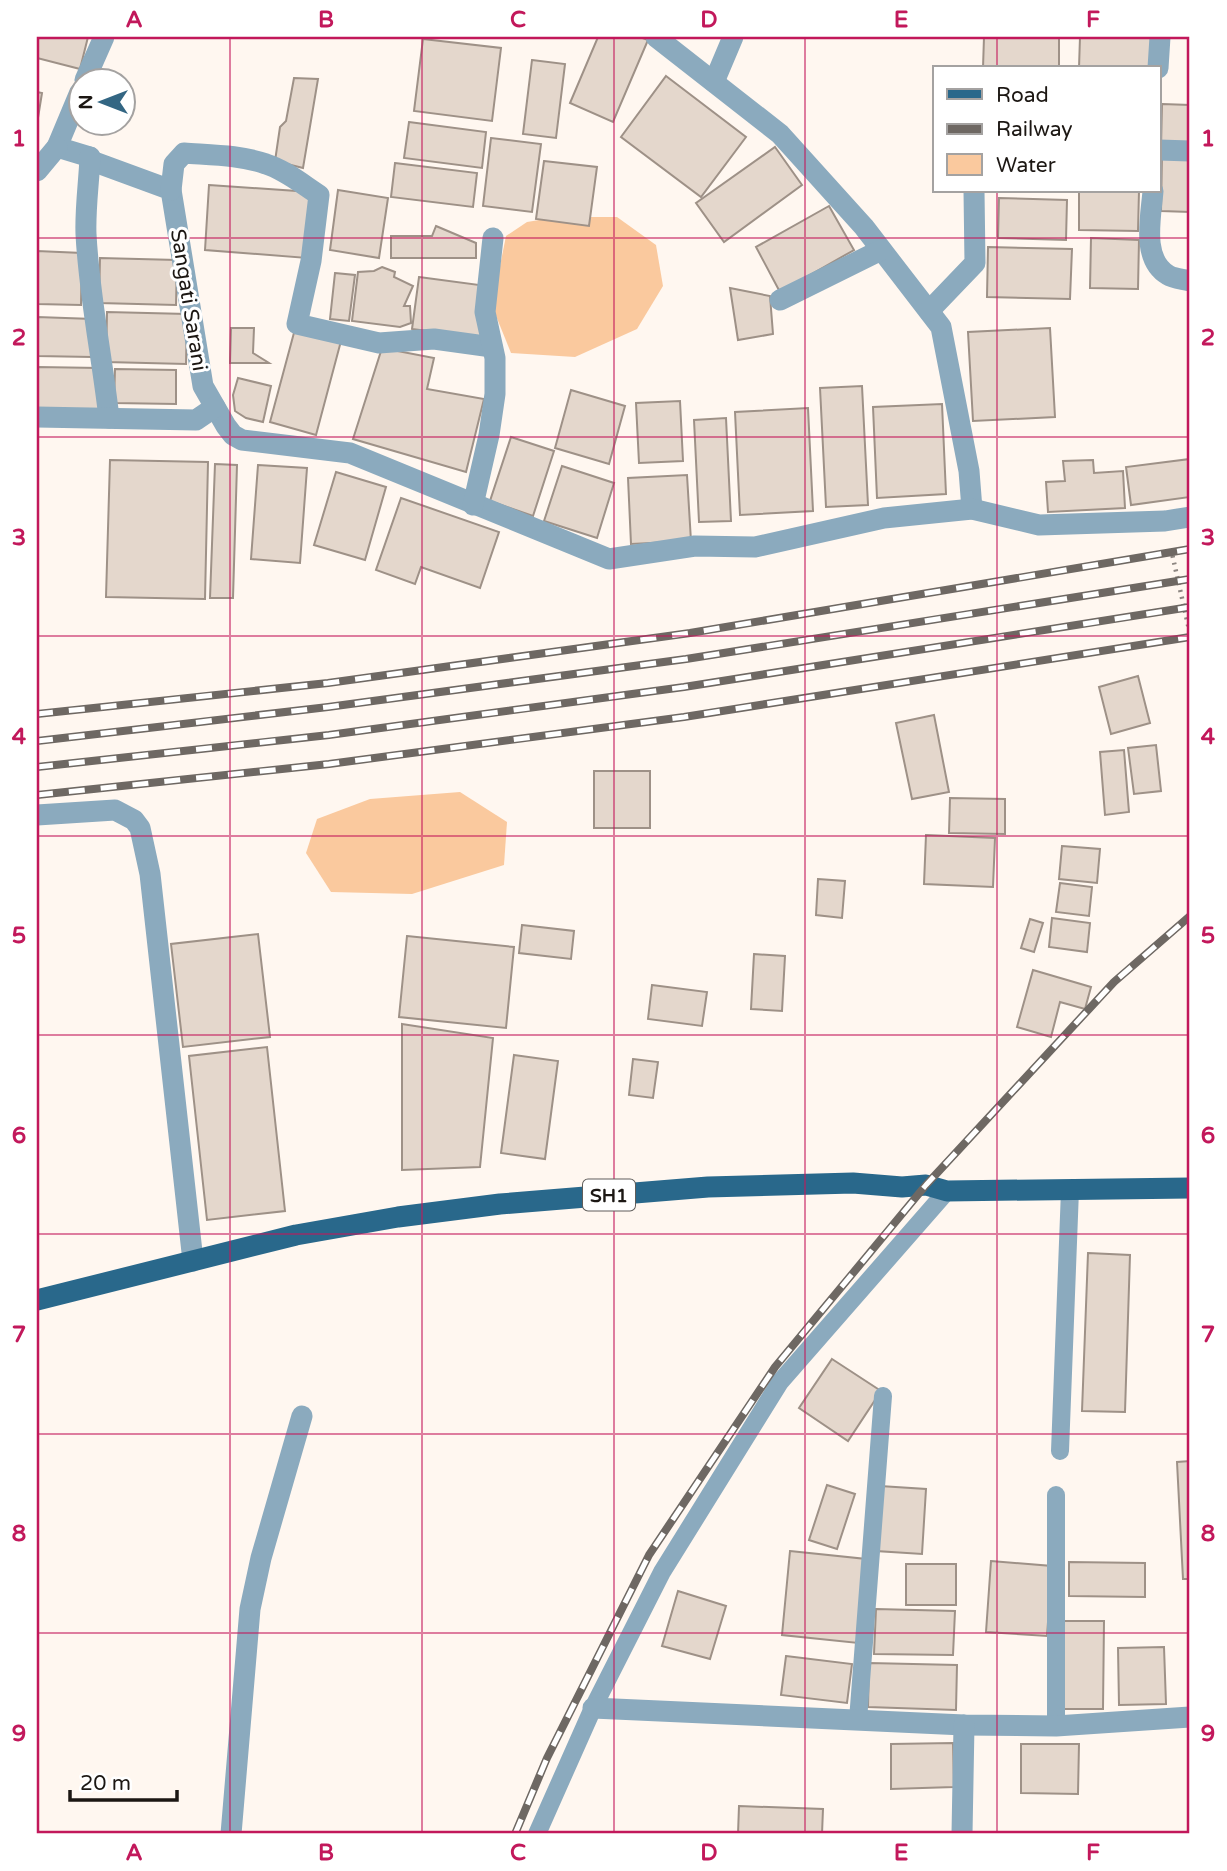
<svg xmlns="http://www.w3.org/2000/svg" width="1227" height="1871" font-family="'Varela Round',sans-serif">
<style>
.water{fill:#fac99e}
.building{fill:#e4d7cc;stroke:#9e9187;stroke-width:2}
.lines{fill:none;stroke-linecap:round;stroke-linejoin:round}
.path{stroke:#8d8681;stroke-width:4.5;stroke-dasharray:2 5;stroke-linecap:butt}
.lane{stroke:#8baabe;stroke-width:18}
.street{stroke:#8baabe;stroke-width:21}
.primary{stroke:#29688b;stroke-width:21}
.rail-casing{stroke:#6e6863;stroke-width:8}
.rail{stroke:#fff;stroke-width:5;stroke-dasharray:16;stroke-linecap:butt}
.grid{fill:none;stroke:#c2185b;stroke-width:2;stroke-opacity:0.55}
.labels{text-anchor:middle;stroke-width:6;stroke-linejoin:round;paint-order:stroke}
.shield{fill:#fff;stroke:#605d5a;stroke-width:2}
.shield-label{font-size:19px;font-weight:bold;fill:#1c1713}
.street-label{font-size:21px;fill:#1c1713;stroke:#fff}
.neatline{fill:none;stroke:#c2185b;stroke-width:2.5}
.grid-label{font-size:23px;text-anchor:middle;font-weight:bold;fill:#c2185b}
</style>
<rect width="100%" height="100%" fill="#fff7f0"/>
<!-- water -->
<g class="water">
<path d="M558 217H617L656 245 663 286 637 329 575 357 511 353 492 306 506 236 527 222Z"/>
<path d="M460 792 507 822 504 865 412 894 331 892 306 853 317 819 370 799Z"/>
</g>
<!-- building -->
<g class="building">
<path d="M37 37H88L80 69 37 58Z"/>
<path d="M598 37H640L648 40 613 122 570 103Z"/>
<path d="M984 37H1059V68H983Z"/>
<path d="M1080 37H1155L1154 68H1079Z"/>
<path d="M423 39 501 48 492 121 414 111Z"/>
<path d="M532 60 565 64 556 138 523 134Z"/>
<path d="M666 76 746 137 701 197 621 137Z"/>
<path d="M294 78 318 79 303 168 275 161 280 127 286 121Z"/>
<path d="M37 92 42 93 37 124Z"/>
<path d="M1162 104 1190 105V148H1161Z"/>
<path d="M409 122 486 132 482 168 404 158Z"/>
<path d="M491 138 541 144 532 212 483 206Z"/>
<path d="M775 147 802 185 724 242 696 203Z"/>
<path d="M1162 154H1190V212L1161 211Z"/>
<path d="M544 161 597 167 589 226 536 219Z"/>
<path d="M395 163 477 173 473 207 391 197Z"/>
<path d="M209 185 311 192 307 258 205 250Z"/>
<path d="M338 190 388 198 379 258 330 250Z"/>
<path d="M1079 191H1139L1138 231 1079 230Z"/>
<path d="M999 198 1067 200 1066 240 998 238Z"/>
<path d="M829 206 854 250 780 292 756 247Z"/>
<path d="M436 226 476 243V258H391V236H432Z"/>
<path d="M1091 238 1139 240 1138 289 1090 288Z"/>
<path d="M988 247 1072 249 1070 299 987 297Z"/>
<path d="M37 251 82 253 81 305 37 304Z"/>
<path d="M100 258 177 260 176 305 99 303Z"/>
<path d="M382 267 395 272 394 277 413 286 404 306H410L411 323 400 327 352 321 358 272 374 271Z"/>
<path d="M335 273 355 275 349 321 330 319Z"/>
<path d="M419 277 487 286 482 338 412 329Z"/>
<path d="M730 288 770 296 773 334 738 340Z"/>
<path d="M107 312 187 314 186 364 106 362Z"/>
<path d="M37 317 93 319 92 357 37 356Z"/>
<path d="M231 328H254L253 353 269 363H230Z"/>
<path d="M1050 328 1055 417 973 421 968 332Z"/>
<path d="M295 329 341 341 316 435 270 422Z"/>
<path d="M382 348 434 358 427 389 484 399 466 472 353 439Z"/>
<path d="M37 367 100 368 99 410 37 408Z"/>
<path d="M115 369 176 370V404L114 403Z"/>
<path d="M238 378 271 386 263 422 246 418 235 411 233 395Z"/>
<path d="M862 386 868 505 826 507 820 388Z"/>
<path d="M571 390 625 406 609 464 555 448Z"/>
<path d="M680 401 683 461 639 463 636 403Z"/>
<path d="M942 404 946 494 877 498 873 407Z"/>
<path d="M808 408 813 511 740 515 735 412Z"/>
<path d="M726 418 731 521 699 522 694 420Z"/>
<path d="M511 437 554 451 533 516 490 501Z"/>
<path d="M1190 459V497L1131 505 1126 467Z"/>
<path d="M110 460 208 462 205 599 106 597Z"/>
<path d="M1093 460 1094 473 1123 471 1125 508 1048 512 1046 482 1065 481 1063 461Z"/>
<path d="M215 464 237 465 233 598H210Z"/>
<path d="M258 465 307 468 300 563 251 559Z"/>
<path d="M562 466 614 483 597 538 544 521Z"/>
<path d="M336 472 386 487 365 560 314 545Z"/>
<path d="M687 475 691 541 631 544 628 478Z"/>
<path d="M401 498 499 532 480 588 421 567 415 584 376 570Z"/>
<path d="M1138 676 1150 723 1111 734 1099 687Z"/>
<path d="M934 715 949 792 912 799 896 723Z"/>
<path d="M1156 745 1161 791 1134 794 1128 748Z"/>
<path d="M1124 750 1129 812 1105 815 1100 752Z"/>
<rect x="594" y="771" width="56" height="57"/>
<path d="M950 798 1005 799V834L949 833Z"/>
<path d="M926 835 995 838 993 887 924 884Z"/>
<path d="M1062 846 1100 849 1097 883 1059 879Z"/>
<path d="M818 879 845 881 842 918 816 915Z"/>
<path d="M1060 883 1092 887 1089 916 1056 912Z"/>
<path d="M1052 918 1090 923 1087 952 1049 947Z"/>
<path d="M1030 919 1043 923 1034 952 1021 948Z"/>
<path d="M522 925 574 931 571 959 519 953Z"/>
<path d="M258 934 270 1037 183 1047 171 944Z"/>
<path d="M407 936 514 947 506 1028 399 1017Z"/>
<path d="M754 954 785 956 782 1011 751 1009Z"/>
<path d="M1033 970 1091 987 1085 1009 1060 1002 1051 1037 1017 1027Z"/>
<path d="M652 985 707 992 702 1026 648 1019Z"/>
<path d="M402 1024 493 1038 480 1167 402 1170Z"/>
<path d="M267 1047 285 1211 207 1220 189 1056Z"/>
<path d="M514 1055 558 1061 545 1159 501 1153Z"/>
<path d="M633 1059 658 1062 653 1098 629 1095Z"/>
<path d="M1088 1253 1130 1255 1125 1412 1082 1411Z"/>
<path d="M832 1359 881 1391 848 1441 799 1408Z"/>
<path d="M1190 1461V1579H1183L1177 1462Z"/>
<path d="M827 1485 855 1494 837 1549 809 1540Z"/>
<path d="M880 1486 926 1489 922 1554 876 1551Z"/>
<path d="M790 1551 866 1559 858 1643 782 1635Z"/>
<path d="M991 1561 1052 1566 1047 1636 986 1632Z"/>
<path d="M1069 1562 1145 1563V1597L1069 1596Z"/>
<rect x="906" y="1564" width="50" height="41"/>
<path d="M678 1591 726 1606 710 1659 662 1646Z"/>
<path d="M876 1609 955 1611 953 1655 874 1654Z"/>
<path d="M1062 1621H1104L1103 1709H1062Z"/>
<path d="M1164 1647 1166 1704 1119 1705 1118 1648Z"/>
<path d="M786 1656 852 1664 847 1703 781 1695Z"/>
<path d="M869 1663 957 1665 956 1710 868 1707Z"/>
<path d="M953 1743 954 1787 891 1789V1744Z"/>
<path d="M1021 1744H1079L1078 1794 1021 1793Z"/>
<path d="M739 1806 823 1809 822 1834H738Z"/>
</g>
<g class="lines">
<!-- path -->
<path class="path" d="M1171 549 1190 634"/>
<!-- lane -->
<g class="lane">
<path d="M1060 1451 1070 1190"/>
<path d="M1056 1495V1726"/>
<path d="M858 1720 883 1396"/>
<path d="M537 1834 593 1708 662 1572 780 1382 947 1191"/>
</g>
<!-- street -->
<g class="street">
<path d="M656 37 780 134 864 227 941 327 969 471 972 509"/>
<path d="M1158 68 1160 37"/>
<path d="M85 80 104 37"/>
<path d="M714 82 733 37"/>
<path d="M80 92 57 147 90 157 92 161 171 190 203 386 226 426 233 435 242 440 350 453 609 559 695 546 755 547 884 518 972 509 1039 525 1165 521 1190 517"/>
<path d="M1159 150 1190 151"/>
<path d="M90 157C89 182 85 209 86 234 89 295 102 356 109 418"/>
<path d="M37 171 57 147"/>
<path d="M171 190 174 164 184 153C211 155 241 155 266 164 285 170 302 184 319 195L311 261 297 324 379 343 434 339 492 347"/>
<path d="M1153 191C1151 217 1141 259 1168 275 1174 279 1184 279 1190 281"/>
<path d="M780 300 881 250"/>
<path d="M929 311 975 263 974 191"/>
<path d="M37 417 196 420 215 407"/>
<path d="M473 505 489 435 495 394V358L485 312 493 238"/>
<path d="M37 815 115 810 134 820 140 828 150 874 193 1261"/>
<path d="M593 1708 964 1725 1056 1726 1190 1717"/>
<path d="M231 1834 250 1609 261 1558 302 1416"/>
<path d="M962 1834 964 1725"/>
</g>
<!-- primary -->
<path class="primary" d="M37 1300 296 1235 398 1217 500 1204 708 1187 853 1183 902 1187 926 1185 947 1191 1190 1188"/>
<!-- rail casing -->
<g class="rail-casing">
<g id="rail">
<path d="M37 714 328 683 690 633 1190 549"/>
<path d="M37 741 328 707 686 659 1190 579"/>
<path d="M37 767 329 735 684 687 1190 607"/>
<path d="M37 795 329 764 684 717 1190 637"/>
<path d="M515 1834 547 1758 649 1555 775 1367 926 1185 1114 982 1190 916"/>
</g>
</g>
<!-- rail -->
<use href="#rail" class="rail"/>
</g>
<!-- grid -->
<path class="grid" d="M230 37V1834M422 37V1834M614 37V1834M805 37V1834M997 37V68M997 191V1834M37 238H1190M37 437H1190M37 636H1190M37 836H1190M37 1035H1190M37 1234H1190M37 1434H1190M37 1633H1190"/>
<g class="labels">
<!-- shield labels -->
<rect class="shield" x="583" y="1179.5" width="52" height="31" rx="5"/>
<g class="shield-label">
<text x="609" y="1202">SH1</text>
</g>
<!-- street labels -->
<g class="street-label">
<text transform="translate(189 300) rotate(81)" y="7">Sangati Sarani</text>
</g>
</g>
<!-- border -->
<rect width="1227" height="1871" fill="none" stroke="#ffffff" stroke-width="77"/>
<!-- legend -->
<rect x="933" y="66" width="228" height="126" fill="#ffffff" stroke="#a4a2a1" stroke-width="2"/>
<rect x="947" y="89" width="35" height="10" fill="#29688b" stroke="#a4a2a1" stroke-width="2"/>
<text x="996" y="102" font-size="21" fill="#1c1713">Road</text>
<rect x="947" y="124" width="35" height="10" fill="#6e6863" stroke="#a4a2a1" stroke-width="2"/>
<text x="996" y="136" font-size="21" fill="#1c1713">Railway</text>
<rect x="947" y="154" width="35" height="21" fill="#fac99e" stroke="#a4a2a1" stroke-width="2"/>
<text x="996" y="172" font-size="21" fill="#1c1713">Water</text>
<!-- north arrow -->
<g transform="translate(102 102) rotate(270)"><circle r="33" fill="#ffffff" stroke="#a4a2a1" stroke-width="2"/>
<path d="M0-5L12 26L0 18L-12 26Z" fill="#336683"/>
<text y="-10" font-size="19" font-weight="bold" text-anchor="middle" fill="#1c1713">N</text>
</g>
<!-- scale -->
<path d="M70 1790v10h107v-10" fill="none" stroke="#1c1713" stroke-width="3.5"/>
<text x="80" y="1790" font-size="21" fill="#1c1713" stroke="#ffffff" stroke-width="5" paint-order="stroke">20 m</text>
<rect x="38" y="38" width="1150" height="1794" class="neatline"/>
<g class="grid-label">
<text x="134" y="27">A</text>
<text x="326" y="27">B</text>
<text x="518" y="27">C</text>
<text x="709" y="27">D</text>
<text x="901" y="27">E</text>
<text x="1093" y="27">F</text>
<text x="19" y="146">1</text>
<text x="1208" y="146">1</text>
<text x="19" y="345">2</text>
<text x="1208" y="345">2</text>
<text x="19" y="545">3</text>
<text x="1208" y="545">3</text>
<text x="19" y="744">4</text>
<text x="1208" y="744">4</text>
<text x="19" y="943">5</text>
<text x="1208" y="943">5</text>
<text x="19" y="1143">6</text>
<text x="1208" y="1143">6</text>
<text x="19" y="1342">7</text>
<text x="1208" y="1342">7</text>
<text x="19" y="1541">8</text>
<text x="1208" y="1541">8</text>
<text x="19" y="1741">9</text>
<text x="1208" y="1741">9</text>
<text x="134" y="1860">A</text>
<text x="326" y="1860">B</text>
<text x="518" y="1860">C</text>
<text x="709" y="1860">D</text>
<text x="901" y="1860">E</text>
<text x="1093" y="1860">F</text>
</g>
</svg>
